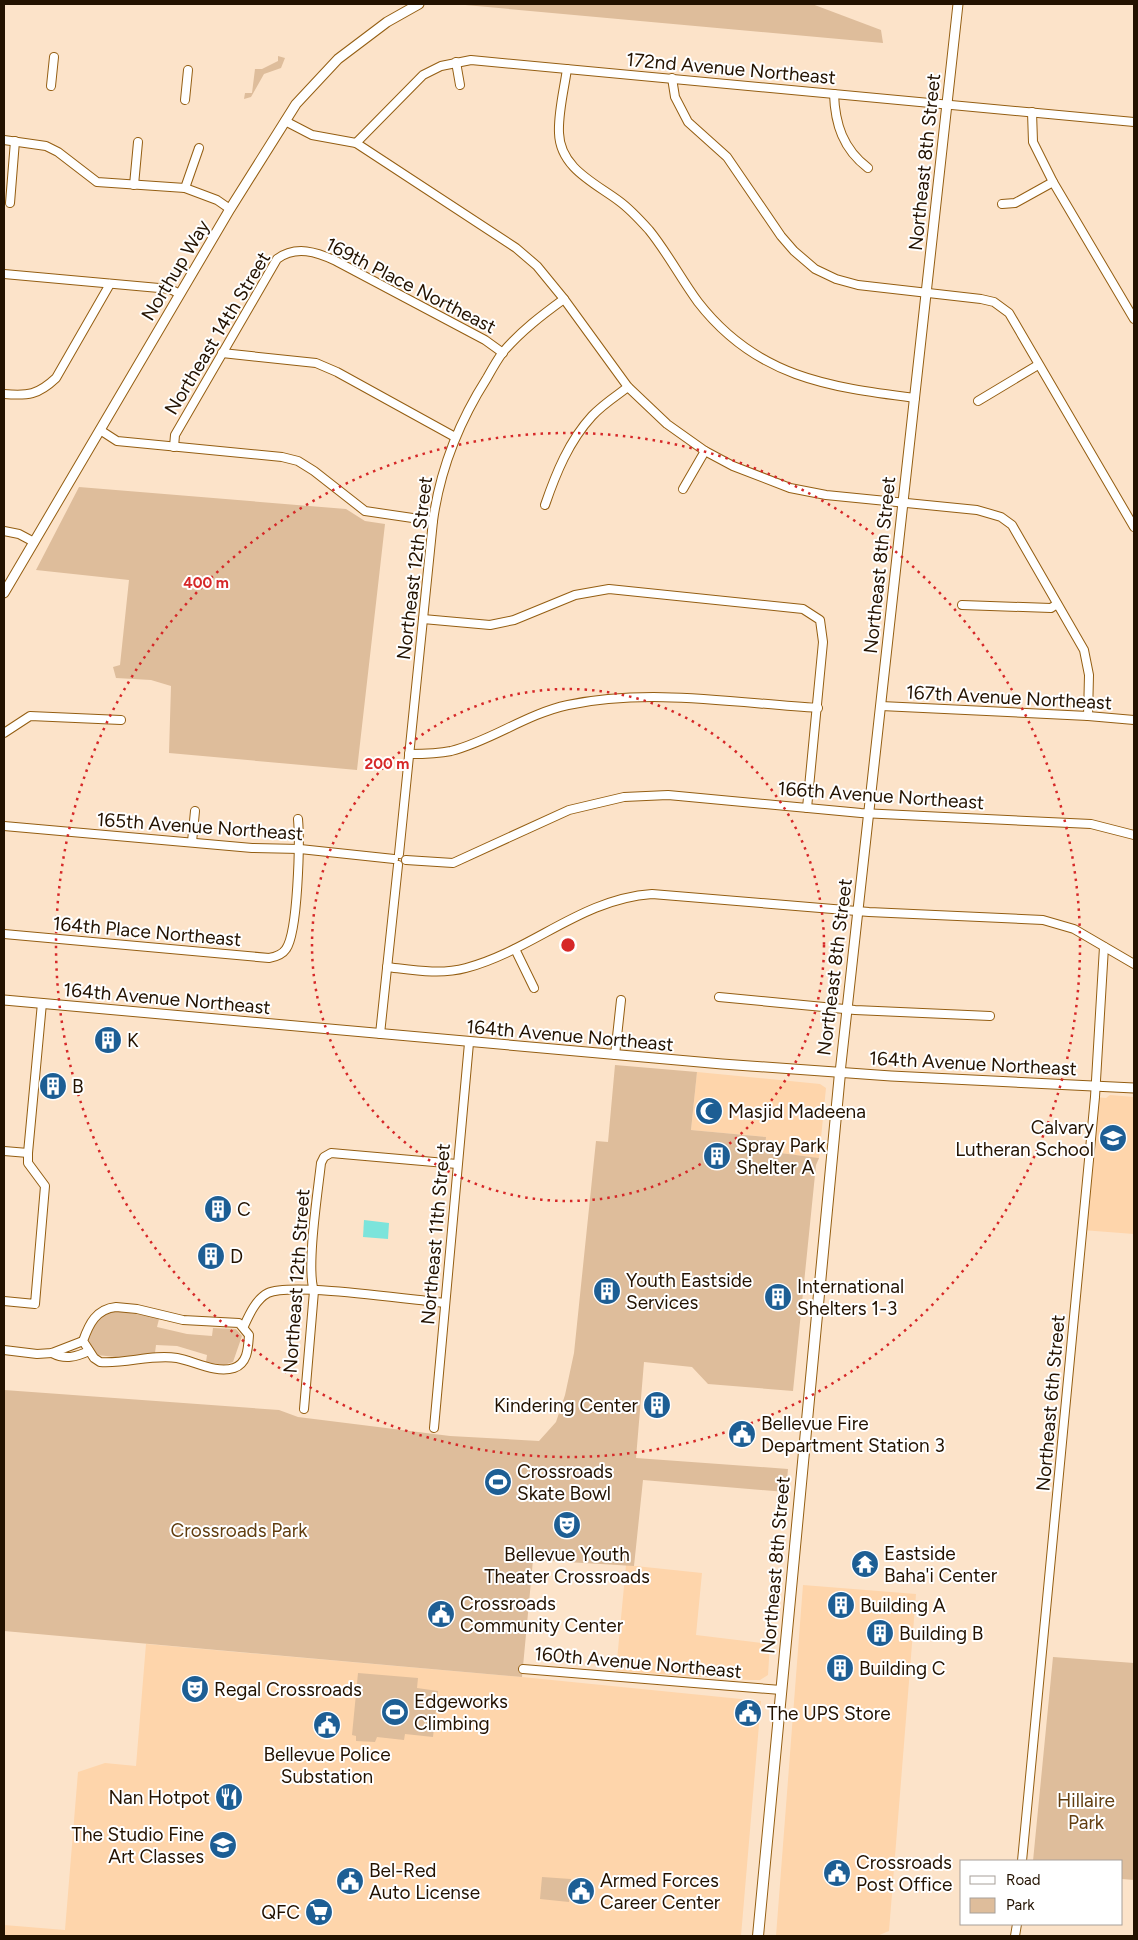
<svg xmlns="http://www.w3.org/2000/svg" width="1138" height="1940" font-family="Figtree,sans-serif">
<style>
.built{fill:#fed5ab}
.green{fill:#debd9b}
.water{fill:#7ce4db}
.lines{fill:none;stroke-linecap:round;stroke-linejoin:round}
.minor-casing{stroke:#945e12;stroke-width:10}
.tertiary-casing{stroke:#945e12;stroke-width:11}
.secondary-casing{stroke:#945e12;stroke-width:12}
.minor{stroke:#fff;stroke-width:8}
.tertiary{stroke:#fff;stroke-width:9}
.secondary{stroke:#fff;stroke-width:10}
.ring{fill:none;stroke:#d62828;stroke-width:2.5;stroke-dasharray:2.5 5}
.labels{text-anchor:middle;stroke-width:4;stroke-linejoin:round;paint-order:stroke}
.street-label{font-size:19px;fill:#231200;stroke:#fff}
.poi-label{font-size:19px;fill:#231200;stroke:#fff;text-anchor:start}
.park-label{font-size:19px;fill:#613d0f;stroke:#fff}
.centre{fill:#d62828;stroke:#fff;stroke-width:2.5}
.ring-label{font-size:15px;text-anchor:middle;font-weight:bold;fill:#d62828;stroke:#fff;stroke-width:4;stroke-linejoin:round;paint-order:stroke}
</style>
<rect width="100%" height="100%" fill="#fce3c9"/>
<!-- built -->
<g class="built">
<path d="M697 1072 820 1084 826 1088 819 1158 765 1151 766 1137 691 1130Z"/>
<path d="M1110 1095 1134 1097V1234L1082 1230 1095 1097 1106 1098Z"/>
<path d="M626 1565 702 1573 696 1635 770 1644 768 1675 760 1680H750L616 1671Z"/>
<path d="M803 1585 916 1594 889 1931 877 1936H776Z"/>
<path d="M146 1644 522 1677 761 1701 741 1936H4V1925L65 1930 78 1772 105 1763 136 1766Z"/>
</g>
<!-- green -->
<g class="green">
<path d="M454 4H812L881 30 883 43Z"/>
<path d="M278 56 285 58 281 68 264 74 251 97 244 99 245 93H252L255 69H262L278 61Z"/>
<path d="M79 487 346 509 365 521 385 524 357 770 169 753 171 686 151 680 116 678 113 667 120 665 129 580 36 570Z"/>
<path d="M615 1065 697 1072 691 1130 766 1137 765 1151 819 1158 816 1165 793 1391 708 1384 692 1367 644 1362 636 1458 788 1469 786 1492 643 1480 634 1566 533 1560 522 1677 4 1631V1390L279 1410 298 1417 450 1436 539 1441 556 1422 565 1395 574 1353 596 1141 608 1142Z"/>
<path d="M116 1311 156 1317 159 1319 157 1327 187 1334 212 1336 213 1328 236 1329 242 1336 233 1362 224 1365 206 1362 207 1355 177 1346 156 1345 155 1353 125 1358 97 1355C95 1352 91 1349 90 1346 82 1329 103 1313 116 1311Z"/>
<path d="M1053 1657 1134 1663V1880L1122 1879V1861H1033Z"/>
<path d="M358 1673 418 1678 417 1688 438 1691 433 1737 405 1734 404 1740 377 1737 375 1742 356 1741V1736L352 1735Z"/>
<path d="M542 1877 571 1879 569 1902 540 1899Z"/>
</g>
<!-- water -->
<path class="water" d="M364 1220 389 1223 388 1239 363 1237Z"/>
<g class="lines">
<!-- minor casing -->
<g class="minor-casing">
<g id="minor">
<path d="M456 62 460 85"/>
<path d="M567 69C564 90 558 113 559 133 560 168 595 183 619 201 630 209 640 220 649 230 667 252 681 279 698 302 756 377 828 387 915 398"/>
<path d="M672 78 675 97 688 122 727 157 781 236 794 251 815 269 836 279 858 285 981 299 994 302 1009 313 1134 527"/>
<path d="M51 86 54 57"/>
<path d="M834 94C835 124 843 149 868 168"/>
<path d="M185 100 188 70"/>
<path d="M1032 112 1033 142 1053 182 1134 319"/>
<path d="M285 121 312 135 356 143 516 248 537 266 564 299 628 387 667 424 705 451 733 466 790 488 826 495 977 510 1001 517 1012 525 1084 650 1089 675 1088 716"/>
<path d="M4 140 46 146 58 152 97 182 185 188 217 200 230 209"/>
<path d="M356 143 423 75 441 66 471 60 1134 122"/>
<path d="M134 185 138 142"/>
<path d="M185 188 199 148"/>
<path d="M10 203 15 141"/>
<path d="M1002 204 1015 203 1053 182"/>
<path d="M4 274 170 289 180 294"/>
<path d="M222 353 316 363 337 372 455 437"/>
<path d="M4 394C28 396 38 395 56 378L110 284"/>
<path d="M978 401 1038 365"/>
<path d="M100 430 117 441 282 457 298 461 314 471 365 511 433 521"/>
<path d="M174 447 175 435 277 259C296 245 317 252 336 261L485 340 503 353"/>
<path d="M683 489 705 451"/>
<path d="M545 505C556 473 569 441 592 416 602 405 616 396 628 387"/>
<path d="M4 531 19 534 34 542"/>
<path d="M962 605 1051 608 1057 604"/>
<path d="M423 619 490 625 514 620 575 595 609 589 803 609 820 620 823 642 807 808"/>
<path d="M881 706 1088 716 1134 720"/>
<path d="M4 733 30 716 121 720"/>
<path d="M409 754C423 754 437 754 451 751 491 741 526 714 568 705 649 688 736 703 818 708"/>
<path d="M4 826 252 848 300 849 394 859"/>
<path d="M192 842 195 811"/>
<path d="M399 854 433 521C440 469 459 422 487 378 492 369 497 360 503 352 521 331 542 315 564 299"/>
<path d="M406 860 453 863 569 810 624 797 668 795 861 813 1091 824 1134 835"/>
<path d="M4 934 269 958C275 957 282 955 286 949 298 932 300 843 298 819"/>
<path d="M515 949 534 988"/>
<path d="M387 967C413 970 440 975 466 968 533 950 581 899 652 894L869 912 1043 920 1074 929 1134 964"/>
<path d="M719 997 855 1010 990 1016"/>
<path d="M380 1034 398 865"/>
<path d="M615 1055 621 1000"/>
<path d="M4 1151 28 1153"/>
<path d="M4 1301 35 1304 45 1186 28 1163V1153L42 1003"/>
<path d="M116 1307 137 1309 183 1320 239 1323 249 1335C248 1348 248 1363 234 1368 216 1374 194 1361 177 1358 152 1354 126 1364 100 1362L94 1358 83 1341C89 1324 96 1309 116 1307Z"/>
<path d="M244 1326C249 1315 256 1299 268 1293 291 1282 413 1300 445 1303"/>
<path d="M4 1350 37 1354 52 1353 83 1341"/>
<path d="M52 1353C65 1360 76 1357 89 1351"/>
<path d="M304 1409 314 1291C306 1268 318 1191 321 1163L324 1157 331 1153 457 1164"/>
<path d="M434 1428 469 1043"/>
<path d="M523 1669 781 1690"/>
<path d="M1022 1861 1095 1097 1104 947"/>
<path d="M1015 1936 1017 1924"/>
</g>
</g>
<!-- tertiary casing -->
<g class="tertiary-casing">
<g id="tertiary">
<path d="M4 593 230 209 296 104 338 59 387 22 419 4"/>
<path d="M4 1000 722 1064 891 1076 1134 1088"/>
<path d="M840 1073 958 4"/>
</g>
</g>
<!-- secondary casing -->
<g class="secondary-casing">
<path id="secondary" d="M758 1936 840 1073"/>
</g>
<!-- minor -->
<use href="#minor" class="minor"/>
<!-- tertiary -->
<use href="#tertiary" class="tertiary"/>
<!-- secondary -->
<use href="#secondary" class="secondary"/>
</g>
<!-- distance rings -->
<g class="ring">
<circle cx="568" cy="945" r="256"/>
<circle cx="568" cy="945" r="512"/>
</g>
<!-- icons -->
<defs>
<g id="building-disc" transform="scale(1.4375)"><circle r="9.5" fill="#1d5e94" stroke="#fff"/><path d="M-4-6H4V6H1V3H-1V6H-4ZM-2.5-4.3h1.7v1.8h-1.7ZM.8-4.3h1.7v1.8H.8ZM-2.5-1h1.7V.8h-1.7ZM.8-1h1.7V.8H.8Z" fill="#fff"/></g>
<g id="mosque-disc" transform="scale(1.4375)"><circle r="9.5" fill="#1d5e94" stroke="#fff"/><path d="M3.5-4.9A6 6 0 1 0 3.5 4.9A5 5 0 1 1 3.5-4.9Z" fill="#fff"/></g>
<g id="school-disc" transform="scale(1.4375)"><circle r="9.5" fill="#1d5e94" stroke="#fff"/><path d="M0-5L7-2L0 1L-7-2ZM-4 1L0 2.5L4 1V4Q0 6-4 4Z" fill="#fff"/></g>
<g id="civic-disc" transform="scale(1.4375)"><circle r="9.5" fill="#1d5e94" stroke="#fff"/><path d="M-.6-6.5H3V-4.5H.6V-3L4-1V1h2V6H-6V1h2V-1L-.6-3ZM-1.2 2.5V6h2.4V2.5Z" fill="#fff"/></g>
<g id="stadium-disc" transform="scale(1.4375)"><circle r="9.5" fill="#1d5e94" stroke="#fff"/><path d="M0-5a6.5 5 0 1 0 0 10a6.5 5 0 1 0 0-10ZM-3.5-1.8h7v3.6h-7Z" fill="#fff"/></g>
<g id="theatre-disc" transform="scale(1.4375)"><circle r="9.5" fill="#1d5e94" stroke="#fff"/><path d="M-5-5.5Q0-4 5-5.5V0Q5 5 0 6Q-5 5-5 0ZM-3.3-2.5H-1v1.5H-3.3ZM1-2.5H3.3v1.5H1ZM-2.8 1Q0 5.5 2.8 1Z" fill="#fff"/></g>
<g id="temple-disc" transform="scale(1.4375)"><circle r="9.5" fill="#1d5e94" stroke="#fff"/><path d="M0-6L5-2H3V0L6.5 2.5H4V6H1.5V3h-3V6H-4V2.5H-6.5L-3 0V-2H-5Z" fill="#fff"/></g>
<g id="restaurant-disc" transform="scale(1.4375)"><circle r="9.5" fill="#1d5e94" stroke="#fff"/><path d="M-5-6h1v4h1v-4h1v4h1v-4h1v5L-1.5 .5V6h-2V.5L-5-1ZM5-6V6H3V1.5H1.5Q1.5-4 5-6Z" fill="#fff"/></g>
<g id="supermarket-disc" transform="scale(1.4375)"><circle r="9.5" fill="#1d5e94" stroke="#fff"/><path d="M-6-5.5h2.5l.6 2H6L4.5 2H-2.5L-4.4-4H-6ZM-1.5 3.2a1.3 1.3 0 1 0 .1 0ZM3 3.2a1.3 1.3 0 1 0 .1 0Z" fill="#fff"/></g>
</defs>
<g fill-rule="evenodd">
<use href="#building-disc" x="108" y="1040"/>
<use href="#building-disc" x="53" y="1086"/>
<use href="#mosque-disc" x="709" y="1111"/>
<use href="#school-disc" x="1113" y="1138"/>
<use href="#building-disc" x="717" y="1156"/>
<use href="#building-disc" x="218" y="1209"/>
<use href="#building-disc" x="211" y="1256"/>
<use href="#building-disc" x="607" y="1291"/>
<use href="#building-disc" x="778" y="1297"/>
<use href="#building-disc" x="657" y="1405"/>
<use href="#civic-disc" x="742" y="1434"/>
<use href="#stadium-disc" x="498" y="1482"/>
<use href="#theatre-disc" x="567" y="1525"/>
<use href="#temple-disc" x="865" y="1564"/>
<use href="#building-disc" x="841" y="1605"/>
<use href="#civic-disc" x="441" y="1614"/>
<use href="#building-disc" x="880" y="1633"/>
<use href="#building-disc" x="840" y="1668"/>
<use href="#theatre-disc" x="195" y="1689"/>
<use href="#stadium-disc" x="395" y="1712"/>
<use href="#civic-disc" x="748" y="1713"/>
<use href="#civic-disc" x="327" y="1725"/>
<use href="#restaurant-disc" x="229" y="1797"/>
<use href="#school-disc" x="223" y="1845"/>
<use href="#civic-disc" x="837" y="1873"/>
<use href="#civic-disc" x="350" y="1881"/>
<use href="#civic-disc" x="581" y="1891"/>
<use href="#supermarket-disc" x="319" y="1912"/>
</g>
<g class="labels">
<!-- street labels -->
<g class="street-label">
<text transform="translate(731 68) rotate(5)" y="7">172nd Avenue Northeast</text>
<text transform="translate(924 162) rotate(-84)" y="7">Northeast 8th Street</text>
<text transform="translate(175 270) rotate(-59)" y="7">Northup Way</text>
<text transform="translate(411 285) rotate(27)" y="7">169th Place Northeast</text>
<text transform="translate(217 333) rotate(-59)" y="7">Northeast 14th Street</text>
<text transform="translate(879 565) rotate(-84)" y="7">Northeast 8th Street</text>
<text transform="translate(414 568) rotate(-83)" y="7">Northeast 12th Street</text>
<text transform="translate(1009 697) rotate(3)" y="7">167th Avenue Northeast</text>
<text transform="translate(881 795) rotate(4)" y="7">166th Avenue Northeast</text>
<text transform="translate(200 826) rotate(4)" y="7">165th Avenue Northeast</text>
<text transform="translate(147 931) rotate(5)" y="7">164th Place Northeast</text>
<text transform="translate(834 967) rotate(-83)" y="7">Northeast 8th Street</text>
<text transform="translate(167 998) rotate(5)" y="7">164th Avenue Northeast</text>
<text transform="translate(570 1035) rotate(5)" y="7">164th Avenue Northeast</text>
<text transform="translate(973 1063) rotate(3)" y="7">164th Avenue Northeast</text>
<text transform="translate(435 1234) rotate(-85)" y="7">Northeast 11th Street</text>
<text transform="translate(296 1281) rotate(-86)" y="7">Northeast 12th Street</text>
<text transform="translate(1050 1403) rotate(-85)" y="7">Northeast 6th Street</text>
<text transform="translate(775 1565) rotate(-85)" y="7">Northeast 8th Street</text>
<text transform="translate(638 1662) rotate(5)" y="7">160th Avenue Northeast</text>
</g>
<!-- poi labels -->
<g class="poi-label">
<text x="127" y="1047">K</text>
<text x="72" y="1093">B</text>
<text x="728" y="1118">Masjid Madeena</text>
<text x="1094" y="1134" text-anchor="end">Calvary<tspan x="1094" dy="22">Lutheran School</tspan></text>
<text x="736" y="1152">Spray Park<tspan x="736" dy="22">Shelter A</tspan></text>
<text x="237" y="1216">C</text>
<text x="230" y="1263">D</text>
<text x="626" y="1287">Youth Eastside<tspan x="626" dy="22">Services</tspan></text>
<text x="797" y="1293">International<tspan x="797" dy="22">Shelters 1-3</tspan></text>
<text x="638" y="1412" text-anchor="end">Kindering Center</text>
<text x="761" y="1430">Bellevue Fire<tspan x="761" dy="22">Department Station 3</tspan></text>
<text x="517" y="1478">Crossroads<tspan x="517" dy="22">Skate Bowl</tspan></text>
<text x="884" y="1560">Eastside<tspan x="884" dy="22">Baha'i Center</tspan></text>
<text x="567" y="1561" text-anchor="middle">Bellevue Youth<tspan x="567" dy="22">Theater Crossroads</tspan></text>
<text x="460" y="1610">Crossroads<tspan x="460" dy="22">Community Center</tspan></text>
<text x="860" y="1612">Building A</text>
<text x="899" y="1640">Building B</text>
<text x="859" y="1675">Building C</text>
<text x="214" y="1696">Regal Crossroads</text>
<text x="414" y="1708">Edgeworks<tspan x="414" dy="22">Climbing</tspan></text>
<text x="767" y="1720">The UPS Store</text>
<text x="327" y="1761" text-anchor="middle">Bellevue Police<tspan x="327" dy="22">Substation</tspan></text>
<text x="210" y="1804" text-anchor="end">Nan Hotpot</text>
<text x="204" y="1841" text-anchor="end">The Studio Fine<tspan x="204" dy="22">Art Classes</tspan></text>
<text x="856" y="1869">Crossroads<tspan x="856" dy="22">Post Office</tspan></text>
<text x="369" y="1877">Bel-Red<tspan x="369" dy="22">Auto License</tspan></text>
<text x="600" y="1887">Armed Forces<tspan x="600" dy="22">Career Center</tspan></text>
<text x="300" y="1919" text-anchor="end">QFC</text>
</g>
<!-- park labels -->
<g class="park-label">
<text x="239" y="1537">Crossroads Park</text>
<text x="1086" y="1807">Hillaire<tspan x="1086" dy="22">Park</tspan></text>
</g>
</g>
<circle cx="568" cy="945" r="8" class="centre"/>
<g class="ring-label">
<text x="206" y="588">400 m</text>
<text x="387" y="769">200 m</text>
</g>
<!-- border -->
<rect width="1138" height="1940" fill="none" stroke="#231200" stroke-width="10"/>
<!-- legend -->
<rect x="960" y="1860" width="162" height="65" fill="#ffffff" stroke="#a7a099"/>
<rect x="970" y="1876" width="25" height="8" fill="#ffffff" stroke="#a7a099"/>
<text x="1006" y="1885" font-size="15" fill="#231200">Road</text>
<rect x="970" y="1898" width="25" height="15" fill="#debd9b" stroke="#a7a099"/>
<text x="1006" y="1910" font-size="15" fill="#231200">Park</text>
</svg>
